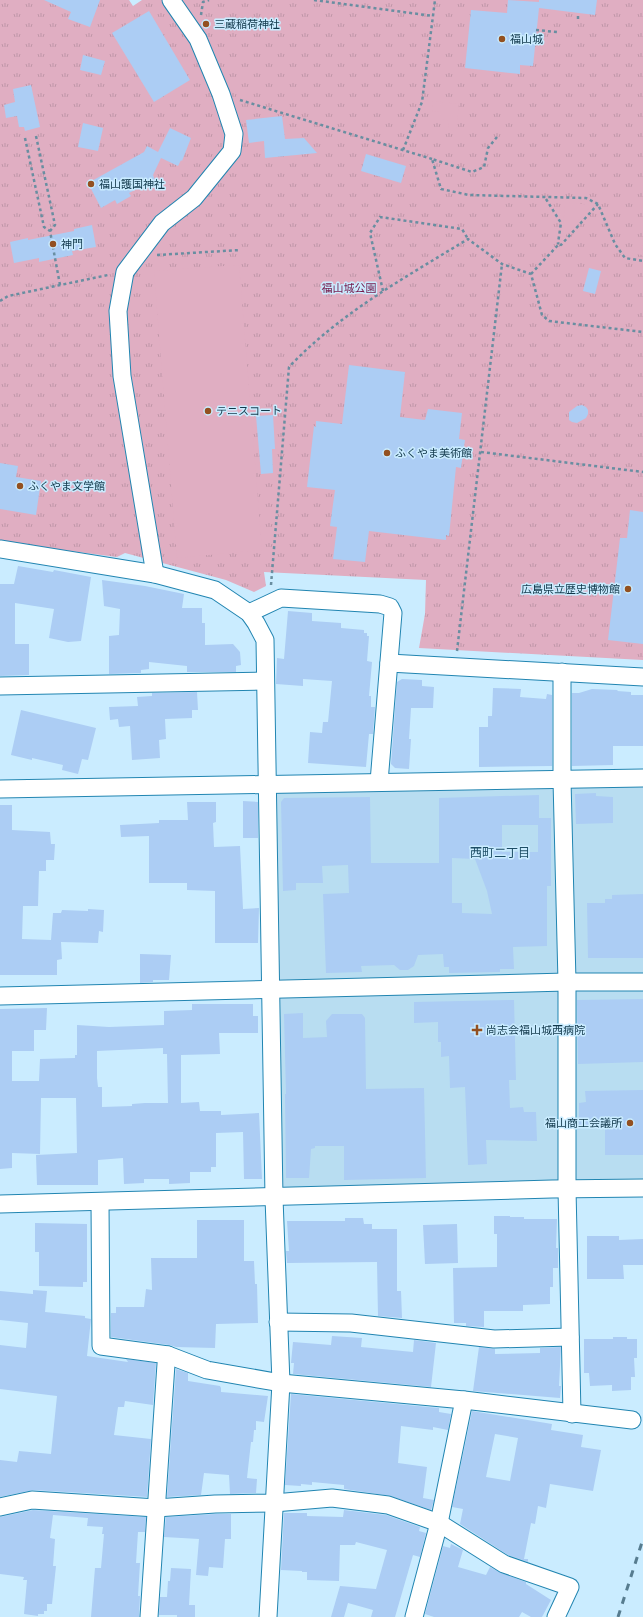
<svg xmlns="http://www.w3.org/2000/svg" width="643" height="1617" font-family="Inter,'Noto Sans JP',sans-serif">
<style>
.built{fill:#b8ddf1}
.park{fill:url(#park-tufts)}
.garden{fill:#e0aec2}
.building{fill:#accdf4;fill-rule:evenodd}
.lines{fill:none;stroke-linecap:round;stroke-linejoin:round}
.minor-casing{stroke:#2185b1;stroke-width:19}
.path{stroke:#698ea1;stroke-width:2.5;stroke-dasharray:3 3;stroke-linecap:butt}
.minor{stroke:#fff;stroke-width:17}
.rail{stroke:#577c8f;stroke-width:3;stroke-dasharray:7 7;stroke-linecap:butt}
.poi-dot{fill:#935020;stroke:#caecff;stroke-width:1.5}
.labels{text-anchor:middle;stroke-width:3;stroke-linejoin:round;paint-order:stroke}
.poi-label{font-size:11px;fill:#11384b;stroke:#caecff;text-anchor:start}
.park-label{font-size:11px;fill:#74184a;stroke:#caecff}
.neighbourhood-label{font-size:12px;fill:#1c4d65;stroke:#caecff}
</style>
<defs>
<pattern id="park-tufts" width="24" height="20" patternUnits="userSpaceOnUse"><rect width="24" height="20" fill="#e0aec2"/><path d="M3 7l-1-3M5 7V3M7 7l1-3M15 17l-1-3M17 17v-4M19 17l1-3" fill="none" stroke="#bf96a8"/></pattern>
</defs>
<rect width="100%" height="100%" fill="#caecff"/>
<!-- built -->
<path class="built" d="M643 779V1194L277 1201 269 787Z"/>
<!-- park -->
<path class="park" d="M0 0H129L133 6 142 0H643V660L419 648 425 614 426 580 264 572 266 586 254 592 226 580 125 553 117 557 0 542Z"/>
<!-- garden -->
<g class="garden">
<path d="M433 101 459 104 456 131 448 130 449 121 441 119V112L432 111Z"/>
<path d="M569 202 590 205V207L564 237 562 236 565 206Z"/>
<path d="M642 245 643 255 635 254 624 250 641 251Z"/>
<path d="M239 265 262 550 177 558 154 271Z"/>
</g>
<!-- building -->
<g class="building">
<path d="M44 0H100L90 27 68 19 71 12Z"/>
<path d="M508 0 539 2V0H597L595 15 539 8 533 66 520 65V74L465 68 471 10 507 13Z"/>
<path d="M149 11 190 80 154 102 112 33Z"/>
<path d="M83 55 105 61 101 75 80 70Z"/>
<path d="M31 85 40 127 25 131 24 127H19L17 116 6 118 4 105 15 102 13 89Z"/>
<path d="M282 116 285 139 304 138 317 153 265 158 264 141 249 143 246 120Z"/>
<path d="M83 123 103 128 98 151 78 147Z"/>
<path d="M170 128 191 138 182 161 181 160 178 166 161 158 153 175 155 180 129 193 131 196 117 204 115 200 101 208 88 183 144 152 147 146 158 152Z"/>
<path d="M366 154 406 166 401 183 361 171Z"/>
<path d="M92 225 96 247 72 251 73 255 39 262V258L14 263 10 242 28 238V240L74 231V229Z"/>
<path d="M589 268 601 271 595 294 583 291Z"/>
<path d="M349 365 405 372 400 417 425 420 428 409 462 413 459 439 465 440 461 468 456 467 449 536 446 535V540L369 531 365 562 333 559 337 527 330 526 335 490 307 487 314 426 316 427V421L342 424Z"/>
<path d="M582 405 586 407 588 410V414L586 418 577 423 572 422 569 420V412L577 406Z"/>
<path d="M273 415 275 449H272L273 473 261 474 256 416Z"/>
<path d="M0 463 18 466 16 477 41 481 36 515 0 509Z"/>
<path d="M630 510 643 512V644L608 640 620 538H627Z"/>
<path d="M18 566 53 572 54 570 91 577 81 641 68 642 49 638 54 609 15 603V644H29V675L0 676V584H14Z"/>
<path d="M102 580 145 586 184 594 182 608H202V623H205V645L233 644 240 652 241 665 236 666V672H187V666L149 662V669L141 670V673L109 674V636L119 635 120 609 104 606Z"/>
<path d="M288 611 312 613V621L341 623V628L364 630V633H367V636H369L367 661 372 662 369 696H371V707H375L373 734H369L366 767 308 763 310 732 322 733 323 722H328L332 681 303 679V686L276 684 277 658 284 659Z"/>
<path d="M402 679 422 680V686L434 687 433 708H411L409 739H411L409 769 395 768 391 764 397 682Z"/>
<path d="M493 688 521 689 520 697 546 699 547 694 552 695V766L479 767V727H488V716H492Z"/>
<path d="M592 689 618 690 617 691 631 692V695H643V746H613V765L572 766V693H579Z"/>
<path d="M197 692 198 710H192V718L165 719 166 739 159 740 160 758 132 760 130 726 119 727 118 719 110 720 109 707 138 706 137 697 152 696V693Z"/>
<path d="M21 710 96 728 88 760 82 759 78 774 62 770 63 765 32 758V760L11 755Z"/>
<path d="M596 793V796L613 797V823L576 824 575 794Z"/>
<path d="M539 795V818H551V886H547V946L513 947 514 969H500V972L449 973V967H444L443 954 418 955 414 966 408 970H400L394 965 361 966 362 972 326 973 323 894 349 893 348 865 322 866 323 883H296V890L283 891 281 802 284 798 370 797 371 863H439V798ZM502 825H538V852H502ZM452 858 475 859 487 891 492 914 462 913V903H452Z"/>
<path d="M243 801 258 802V838H243Z"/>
<path d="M187 802H216V822L213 823 214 847 240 846 243 909 259 908 258 943H215V891L187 890V883H149V836L121 837 120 825 159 823V820H188Z"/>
<path d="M0 805H12V830L50 832 51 844H55L54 860H46V871H39L38 906H23L22 939 51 940 53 913H61L62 910 88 911V909L104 910 103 932 99 931 98 943 61 942 62 959 57 960V975H0Z"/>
<path d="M643 894V958H588L587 903H605V899H612V895Z"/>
<path d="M140 954 171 955 169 980H153V982L140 983Z"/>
<path d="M643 999V1062L578 1064 577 1000Z"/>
<path d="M514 1000 516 1080H509L510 1108 523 1107 524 1112H536L537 1141 486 1140 487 1164 468 1165 465 1087 450 1088 449 1056 441 1057V1042H438V1022L414 1023V1002Z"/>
<path d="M192 1004H253V1016H258V1033H219L220 1054 181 1055V1103L199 1102 200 1111H221V1115L259 1113 262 1179H244L243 1132 216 1133V1167H211V1172H190V1183L169 1184V1179H144V1183L124 1184 123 1158 98 1160V1185H37L36 1155 77 1153 76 1098H41L40 1154 12 1153V1168L0 1169V1009L47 1008 46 1030H34V1051H12V1081H39L40 1059 75 1058V1055H77V1025L109 1027 164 1025V1011L192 1010ZM163 1048V1054H167L168 1103H145L132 1104V1106L102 1107V1087H98L97 1078V1051Z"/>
<path d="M303 1013V1038L327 1037 326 1021 332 1014H362L365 1018 366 1089 424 1088 426 1178 344 1180V1146H315V1148L311 1149 309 1178H286L285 1094H286L284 1014Z"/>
<path d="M643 1090V1155H605V1125L579 1126V1103L586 1102 585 1091Z"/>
<path d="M494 1216H510V1217H524V1219H557L556 1248H558V1268H553V1287H550V1304L523 1305V1311H484V1327L466 1326V1323H454L453 1268 497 1267V1234H494Z"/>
<path d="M345 1218H363L364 1224H372V1229H397V1291H401L402 1318 378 1316 377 1262 287 1263 286 1251H289L287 1221H345Z"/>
<path d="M197 1220H244V1261H254L255 1284H257L258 1323 216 1324 215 1348 176 1347 169 1345 111 1337V1313H116V1307H144L146 1289 152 1290 151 1258H197Z"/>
<path d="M35 1223 87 1224V1282H83V1287L39 1286V1252H35Z"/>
<path d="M457 1224 458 1263 425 1264 423 1225Z"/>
<path d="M587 1236H619V1240L643 1239V1265H623L624 1279H587Z"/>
<path d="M33 1290 47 1291 45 1312 85 1316V1318L91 1319 87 1356 128 1362 126 1359 156 1363 153 1405 125 1401 124 1407H118L114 1435 151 1439 147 1497 33 1490 0 1497V1460L17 1462 19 1451 51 1454 57 1396 0 1389V1345L26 1348 28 1323 0 1320V1291L33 1294Z"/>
<path d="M332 1336 362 1338 361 1347 413 1352 414 1340 436 1343 431 1387 293 1374 294 1363H291L293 1342 331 1345Z"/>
<path d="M613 1337H627V1339H637V1358H634L635 1377H631V1390L612 1391V1385L590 1386 589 1373H584V1339H613Z"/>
<path d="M479 1347 495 1349V1354L540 1353V1348L561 1347 559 1386H561L560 1398 473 1391Z"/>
<path d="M176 1369 188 1373V1381L220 1386 221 1388V1392L268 1396 264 1422 256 1421V1430H254L253 1442H251L247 1478 257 1479 256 1493 230 1494 229 1475 204 1473 201 1495 167 1497Z"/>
<path d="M291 1394 439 1408V1412L451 1414 448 1430 433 1427V1430L401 1426 398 1463 427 1467 423 1498 434 1500 431 1510 391 1496 344 1489V1485L312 1482V1485L301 1484V1486L285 1485Z"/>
<path d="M472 1411 552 1424 551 1430 583 1435 581 1447 601 1450 593 1491 550 1484 546 1508 538 1506 535 1524 531 1523 524 1559H528V1562L508 1555 460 1524 463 1509 452 1507ZM495 1434 518 1438 510 1481 486 1477Z"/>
<path d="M33 1510 146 1517 145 1532H138L136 1563H140L138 1596H140L139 1617H91L95 1568H101L104 1534H102L103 1527 87 1526 88 1518 53 1515 50 1538 55 1539 53 1566H56L52 1604H47V1611H44V1614H38V1616L24 1614 27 1580H23L24 1577 0 1574V1517Z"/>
<path d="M344 1510 386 1515 420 1527 419 1531 426 1533 420 1557 413 1555 395 1617H371L373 1610 348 1603 344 1617H331L340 1586 376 1589 387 1550 356 1542 355 1545H340L339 1581 307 1580V1572H302V1571L281 1570 284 1513H307V1516L343 1517Z"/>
<path d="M215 1514H231V1539H225L223 1568 209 1567 208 1576 196 1575 199 1539 164 1537 166 1517Z"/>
<path d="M451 1544 463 1550 458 1567 486 1575 490 1567 501 1573 526 1582V1584L551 1600 542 1617H531L522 1612 519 1617H434L425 1614 443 1546 450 1548Z"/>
<path d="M171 1568 191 1569 189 1605H195V1617H177V1615H159L160 1597H167L168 1581H170Z"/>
</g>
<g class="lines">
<!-- minor casing -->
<g class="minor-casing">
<g id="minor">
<path d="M0 549 155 574 215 590 249 613 256 623 265 640 274 1198 281 1383 268 1617"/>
<path d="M155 574 122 376 118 311 125 272 162 223 194 198 232 151 234 134 221 94 198 39 171 0"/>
<path d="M249 613 281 598 380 604 390 607 393 613 379 782"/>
<path d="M389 663 643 677"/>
<path d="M562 672V780L567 982V1189L572 1414"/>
<path d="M0 686 265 681"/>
<path d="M0 789 643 778"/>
<path d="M0 996 567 982H643"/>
<path d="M100 1202 101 1346 168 1355 207 1370 281 1383 464 1400 632 1420"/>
<path d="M0 1204 552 1189 643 1188"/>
<path d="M278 1322 351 1323 494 1339 570 1337"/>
<path d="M0 1507 32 1500 156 1508 215 1504 274 1503 332 1498 388 1505 439 1523 504 1564 570 1587 556 1617"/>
<path d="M149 1617 166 1364 168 1355"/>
<path d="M414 1617 439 1523 464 1400"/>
</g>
</g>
<!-- path -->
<g class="path">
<path d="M314 0 433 16"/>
<path d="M201 15 203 2 209 0"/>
<path d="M578 19V15"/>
<path d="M536 30 557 32"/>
<path d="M240 100 432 159"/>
<path d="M36 136 55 225 50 231"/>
<path d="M497 137 488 148 484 167 472 172 432 159 441 189 469 195 586 198 598 204 615 244 625 258 643 261"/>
<path d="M25 138 44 227 50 231 60 285"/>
<path d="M403 150 422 102 435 0"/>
<path d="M546 199 561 223 558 243 559 244"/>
<path d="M157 255 240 250"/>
<path d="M531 274 559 244 561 245 598 204"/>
<path d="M383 291 370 233 380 217 462 229 468 239"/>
<path d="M0 301 8 296 108 275"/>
<path d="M481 452 643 472"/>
<path d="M271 585 289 367C340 313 406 277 468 239L502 264 531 274 542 315 549 321 643 332"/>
<path d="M457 651 502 264"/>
</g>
<!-- minor -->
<use href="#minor" class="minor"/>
<!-- rail -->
<path class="rail" d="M618 1617 643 1539"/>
</g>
<!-- markers -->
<g class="poi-dot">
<circle cx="206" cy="24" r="4"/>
<circle cx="502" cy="39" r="4"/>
<circle cx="91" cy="184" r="4"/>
<circle cx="53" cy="244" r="4"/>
<circle cx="208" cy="411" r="4"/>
<circle cx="387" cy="453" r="4"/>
<circle cx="20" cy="486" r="4"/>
<circle cx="628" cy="589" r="4"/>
<path d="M475 1024h4v4h4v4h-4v4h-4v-4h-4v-4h4z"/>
<circle cx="630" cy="1123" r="4"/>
</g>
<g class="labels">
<!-- poi labels -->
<g class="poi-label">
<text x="214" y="28">三蔵稲荷神社</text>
<text x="510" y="43">福山城</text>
<text x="99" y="188">福山護国神社</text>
<text x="61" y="248">神門</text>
<text x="216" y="415">テニスコート</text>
<text x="395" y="457">ふくやま美術館</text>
<text x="28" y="490">ふくやま文学館</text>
<text x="620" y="593" text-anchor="end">広島県立歴史博物館</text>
<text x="486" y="1034">尚志会福山城西病院</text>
<text x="622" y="1127" text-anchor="end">福山商工会議所</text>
</g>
<!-- park labels -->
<g class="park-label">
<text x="349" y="292">福山城公園</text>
</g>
<!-- neighbourhood labels -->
<g class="neighbourhood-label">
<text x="500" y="857">西町二丁目</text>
</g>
</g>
</svg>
